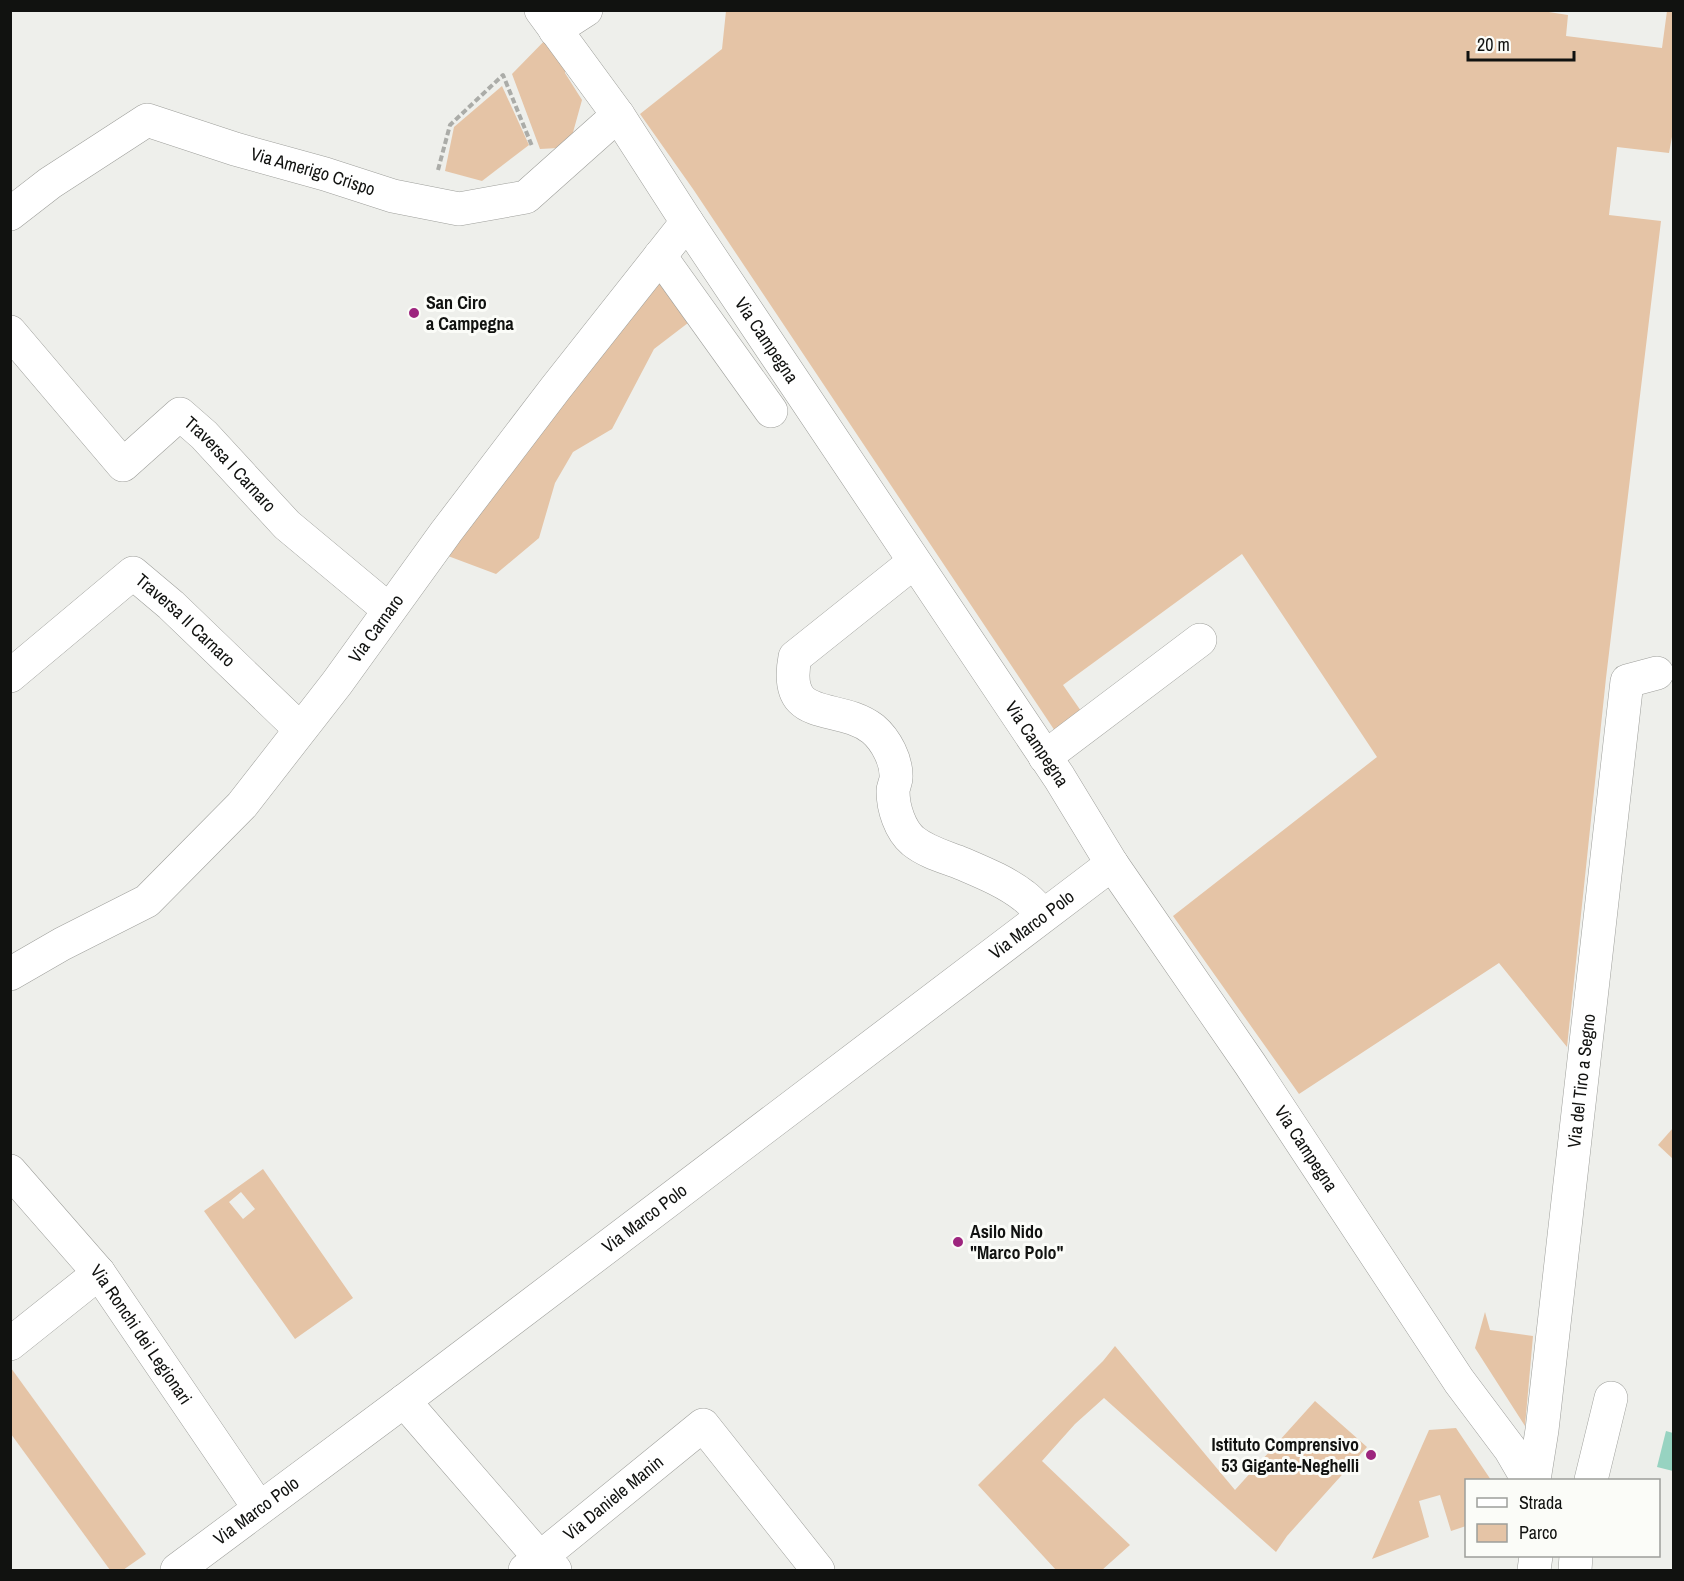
<svg xmlns="http://www.w3.org/2000/svg" width="1684" height="1581" font-family="'Archivo Narrow',sans-serif">
<style>
.green{fill:#e5c4a6;fill-rule:evenodd}
.water{fill:#97d3c1}
.lines{fill:none;stroke-linecap:round;stroke-linejoin:round}
.minor-casing{stroke:#9e9f9b;stroke-width:34}
.path{stroke:#abaca8;stroke-width:4;stroke-dasharray:6 3;stroke-linecap:butt}
.minor{stroke:#fff;stroke-width:33}
.poi-dot{fill:#9d257e;stroke:#fbfcf8;stroke-width:2}
.labels{text-anchor:middle;stroke-width:6;stroke-linejoin:round;paint-order:stroke}
.street-label{font-size:18px;fill:#111210;stroke:#fbfcf8}
.poi-label{font-size:18px;font-weight:bold;fill:#111210;stroke:#fbfcf8;text-anchor:start}
</style>
<rect width="100%" height="100%" fill="#eeefeb"/>
<!-- green -->
<g class="green">
<path d="M1536 10 1568 15 1566 36 1662 48 1667 11H1673L1674 126 1669 153 1617 147 1609 215 1661 221 1606 678 1567 1047 1499 963 1299 1094 1173 916 1377 757 1242 554 1063 685 1081 711 1055 731 693 189 640 114 722 49 726 11Z"/>
<path d="M555 30 565 58V73L582 100 572 136 558 148 540 149 512 74Z"/>
<path d="M502 86 529 145 482 181 445 171 454 127Z"/>
<path d="M660 256 701 313 654 349 612 429 573 452 555 483 539 538 496 574 432 550Z"/>
<path d="M1673 1128V1159L1658 1145Z"/>
<path d="M263 1169 353 1298 295 1339 204 1211ZM241 1192 255 1209 243 1219 229 1202Z"/>
<path d="M1485 1312 1490 1330 1533 1336 1525 1426 1475 1348Z"/>
<path d="M1115 1346 1235 1490 1315 1401 1367 1447 1287 1536 1276 1552 1104 1398 1075 1424 1042 1461 1130 1545 1102 1570H1056L978 1485 1103 1361Z"/>
<path d="M11 1368 146 1554 123 1570H110L11 1434Z"/>
<path d="M1456 1428 1491 1480H1466V1526L1451 1531 1440 1495 1419 1501 1429 1537 1372 1559 1429 1430Z"/>
</g>
<!-- water -->
<path class="water" d="M1666 1431 1673 1433V1471L1657 1467Z"/>
<g class="lines">
<!-- minor casing -->
<g class="minor-casing">
<g id="minor">
<path id="s1" d="M541 10 618 115 687 222 1059 777 1112 864 1250 1064 1459 1381 1510 1449 1528 1480"/>
<path d="M555 30 586 10"/>
<path id="s2" d="M10 214 50 183 147 120 235 149 325 174 393 196 459 209 526 197 618 115"/>
<path d="M660 256 771 411"/>
<path id="s3" d="M10 332 123 465 180 414 204 435 287 525 389 610"/>
<path d="M914 562 795 657C782 726 837 701 873 729 886 740 897 761 896 778 896 782 893 787 893 791 893 808 900 830 913 841 928 853 946 857 963 864 984 873 1006 882 1024 896 1031 901 1037 909 1043 915"/>
<path id="s4" d="M10 676 133 573 171 605 300 729"/>
<path d="M1045 757 1200 640"/>
<path id="s5" d="M10 974 62 944 147 901 242 805 337 683 446 532 555 389 687 222"/>
<path id="s6" d="M10 1171 99 1273 259 1508"/>
<path d="M10 1344 99 1273"/>
<path d="M404 1401 540 1558 555 1570"/>
<path id="s7" d="M1534 1480 1542 1430 1627 681 1657 673"/>
<path d="M1591 1480 1611 1398"/>
<path id="s8" d="M177 1570 404 1401 1112 864"/>
<path id="s9" d="M525 1570 703 1425 818 1570"/>
<path d="M1534 1570 1536 1556"/>
<path d="M1575 1570 1576 1556"/>
</g>
</g>
<!-- path -->
<path class="path" d="M438 170 450 125 503 75 532 146"/>
<!-- minor -->
<use href="#minor" class="minor"/>
</g>
<!-- markers -->
<g class="poi-dot">
<circle cx="414" cy="313" r="6"/>
<circle cx="958" cy="1242" r="6"/>
<circle cx="1371" cy="1455" r="6"/>
</g>
<g class="labels">
<!-- street labels -->
<g class="street-label">
<text dy="6" stroke="none"><textPath href="#s2" startOffset="340">Via Amerigo Crispo</textPath></text>
<text dy="6" stroke="none"><textPath href="#s1" startOffset="400">Via Campegna</textPath></text>
<text dy="6" stroke="none"><textPath href="#s3" startOffset="322">Traversa I Carnaro</textPath></text>
<text dy="6" stroke="none"><textPath href="#s4" startOffset="231">Traversa II Carnaro</textPath></text>
<text dy="6" stroke="none"><textPath href="#s5" startOffset="512">Via Carnaro</textPath></text>
<text dy="6" stroke="none"><textPath href="#s1" startOffset="886">Via Campegna</textPath></text>
<text dy="6" stroke="none"><textPath href="#s8" startOffset="1071">Via Marco Polo</textPath></text>
<text dy="6" stroke="none"><textPath href="#s7" startOffset="402">Via del Tiro a Segno</textPath></text>
<text dy="6" stroke="none"><textPath href="#s1" startOffset="1372">Via Campegna</textPath></text>
<text dy="6" stroke="none"><textPath href="#s8" startOffset="585">Via Marco Polo</textPath></text>
<text dy="6" stroke="none"><textPath href="#s6" startOffset="210">Via Ronchi dei Legionari</textPath></text>
<text dy="6" stroke="none"><textPath href="#s9" startOffset="114">Via Daniele Manin</textPath></text>
<text dy="6" stroke="none"><textPath href="#s8" startOffset="99">Via Marco Polo</textPath></text>
</g>
<!-- poi labels -->
<g class="poi-label">
<text x="426" y="309">San Ciro<tspan x="426" dy="21">a Campegna</tspan></text>
<text x="970" y="1238">Asilo Nido<tspan x="970" dy="21">"Marco Polo"</tspan></text>
<text x="1359" y="1451" text-anchor="end">Istituto Comprensivo<tspan x="1359" dy="21">53 Gigante-Neghelli</tspan></text>
</g>
</g>
<!-- border -->
<rect width="1684" height="1581" fill="none" stroke="#111210" stroke-width="24"/>
<!-- legend -->
<rect x="1465" y="1479" width="195" height="78" fill="#fbfcf8" stroke="#9d9e9b" stroke-width="1.5"/>
<rect x="1477" y="1498" width="30" height="9" fill="#ffffff" stroke="#9d9e9b" stroke-width="1.5"/>
<text x="1519" y="1509" font-size="18" fill="#111210">Strada</text>
<rect x="1477" y="1524" width="30" height="18" fill="#e5c4a6" stroke="#9d9e9b" stroke-width="1.5"/>
<text x="1519" y="1539" font-size="18" fill="#111210">Parco</text>
<!-- scale -->
<path d="M1468 51v9h106v-9" fill="none" stroke="#111210" stroke-width="3"/>
<text x="1477" y="51" font-size="18" fill="#111210" stroke="#fbfcf8" stroke-width="4.5" paint-order="stroke">20 m</text>
</svg>
